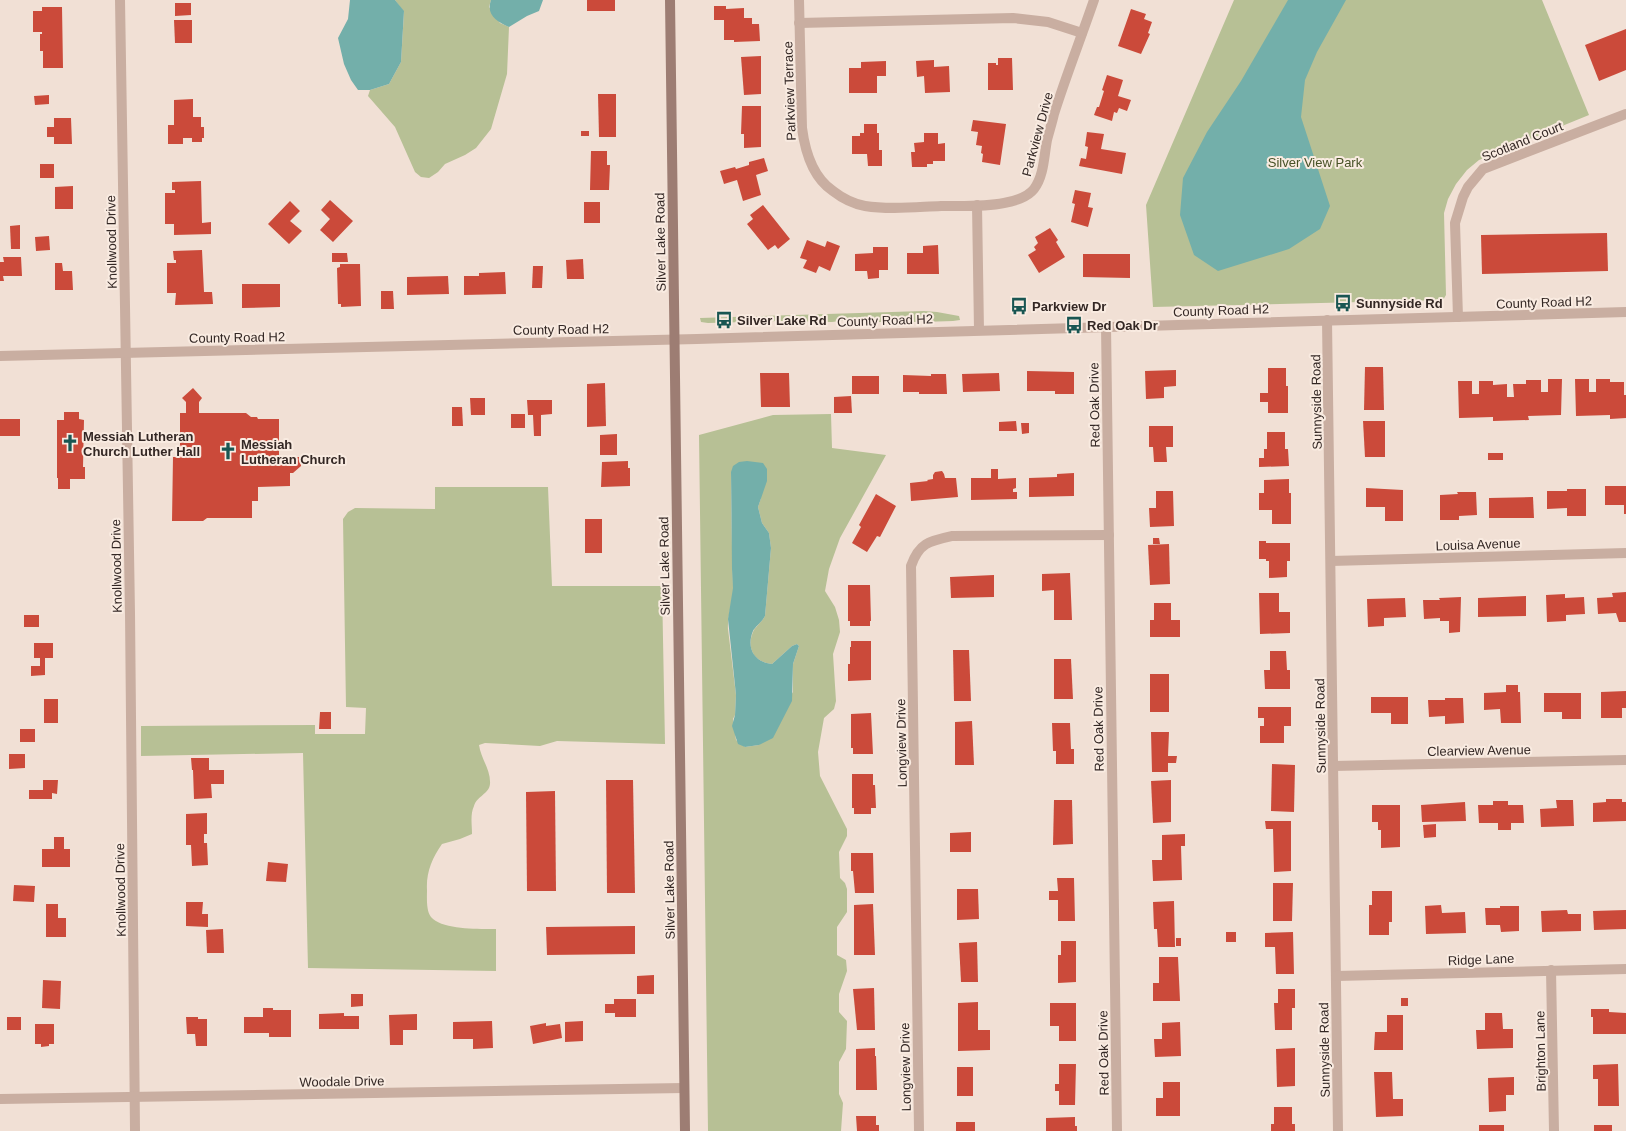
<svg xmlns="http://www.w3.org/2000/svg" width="1626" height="1131" font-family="Helvetica,sans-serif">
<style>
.green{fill:#b7c095;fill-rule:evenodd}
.water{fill:#73afaa}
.building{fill:#cb4a3a}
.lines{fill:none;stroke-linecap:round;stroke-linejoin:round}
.minor{stroke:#c9aea1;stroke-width:10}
.tertiary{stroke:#c9aea1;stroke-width:10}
.secondary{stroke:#9d7d73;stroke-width:10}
.labels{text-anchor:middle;stroke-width:4;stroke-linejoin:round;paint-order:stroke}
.street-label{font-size:13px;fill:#332724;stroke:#f9ebe1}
.park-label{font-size:13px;fill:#485227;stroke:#f9ebe1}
.poi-label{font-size:13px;font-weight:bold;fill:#332724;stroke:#f9ebe1;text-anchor:start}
</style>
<rect width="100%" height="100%" fill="#f1e0d5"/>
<!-- green -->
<g class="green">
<path d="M395 0H491L489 7 500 23 509 27 507 74 491 129 476 148 465 155 445 164 438 172 429 178 421 177 415 172 395 127 368 96 370 90 389 84 401 62 404 12Z"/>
<path d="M1234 0H1542L1589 115 1479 160 1467 170 1456 184 1448 199 1444 213 1446 295 1443 300 1153 307 1146 205Z"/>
<path d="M924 311 937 312 959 316 960 320 953 321 922 322H863L848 320 832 322 781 321 708 323 701 322 700 318Z"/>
<path d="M831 414 832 448 886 455 840 538 829 569 825 591 835 607 839 620 840 632 833 654 836 701 834 709 824 718 818 752 820 776 847 829V836L839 852 840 878 845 883 847 889V912L837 927V955L846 960 847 971 839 994V1012L847 1021 846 1049 839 1062V1094L843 1103 841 1131H708L699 435 773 415ZM731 472 761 498 758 507 762 523 769 533 771 548 765 616C762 622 755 627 753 632 746 648 754 662 772 664L792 646 797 644 799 646 793 664V692L759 745 745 747 736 740 733 719 735 715 736 695 728 629C727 615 734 601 733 586 732 548 731 510 731 472Z"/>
<path d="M435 487H548L552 586H662L665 744 557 741 540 746 485 743 479 745C481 759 491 770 490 784 489 794 477 796 474 806 470 814 472 825 472 834L460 839 442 844C432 858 426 873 427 890 427 897 426 911 431 917 442 930 480 929 496 929V971L308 968 303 753 141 756V726L315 725V734H365L366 708 346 707 343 519 348 512 355 508 435 509Z"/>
</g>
<!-- water -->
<g class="water">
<path d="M350 0H395L404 11 401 62 389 84 370 90H358L351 80 344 64 338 38 348 19Z"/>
<path d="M491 0H543L539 11 527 16 509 27C496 21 486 15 491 0Z"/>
<path d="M1288 0H1346L1317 52 1305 80 1301 117 1330 206 1320 229 1289 249 1218 271 1194 255 1180 215 1183 178 1207 132 1241 81Z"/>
<path d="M747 461 763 463 767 469V481L758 507 762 523 769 533 771 548 765 616C762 622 755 627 753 631 746 648 754 662 772 664L792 646 797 644 799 646 793 664 792 701 773 738 759 745 745 747 738 744 732 726 735 715 736 695 728 619 733 588 732 569 731 472 733 466 739 462Z"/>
</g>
<!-- building -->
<g class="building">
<rect x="587" y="0" width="28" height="11"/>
<path d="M175 3H191V15L175 16Z"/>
<path d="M714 6H726V9L744 8V18H752V24H759L760 41 734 42V40H724V20H714Z"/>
<path d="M42 7H62L63 68H43V51H40V34H42V32H33V11H42Z"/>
<path d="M1131 9 1146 14 1144 19 1152 22 1148 33 1150 34 1141 54 1118 46Z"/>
<path d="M174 20H192V43H175Z"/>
<path d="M1626 29V70L1599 81 1585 45Z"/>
<path d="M761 56V94L744 95 741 57Z"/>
<path d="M998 58H1012L1013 90H988V63H996V65H998Z"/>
<path d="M934 60V67L949 66 950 92 925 93 924 76 917 77 916 61Z"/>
<path d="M886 61V76H877V93H849V68H861V62Z"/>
<path d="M1107 75 1123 80 1118 96 1131 100 1127 111 1119 108 1117 113 1114 112 1112 121 1094 115 1097 107H1099L1104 91 1102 90Z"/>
<path d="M598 94H616V137H599Z"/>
<path d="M49 95V104L35 105 34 96Z"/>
<path d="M193 99V117H201V127H204V138H202V142H192V138H183V144H168V125H174V100Z"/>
<path d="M742 106H761V147L744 148V134H741Z"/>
<path d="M54 118H71L72 144H54V137H47V127H54Z"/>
<path d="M973 120 1006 124 1000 165 982 162 983 154 981 153 982 146 976 145 978 132 971 131Z"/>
<path d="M864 124H877V133H879V150H882V166H868L867 154H852V136H860V133H864Z"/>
<rect x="581" y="131" width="8" height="5"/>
<path d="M1087 132 1104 134 1101 149 1126 153 1122 174 1079 166 1081 158 1086 159 1088 147 1085 146Z"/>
<path d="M924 133H938V144L945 143V161H933V164H927V167H912L911 152H915L914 143 924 142Z"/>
<path d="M591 151H607V165H610L609 190H590Z"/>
<path d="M764 158 768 171 756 175 761 195 743 201 737 180 724 184 720 171 735 167 736 169 749 165V162Z"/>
<rect x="40" y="164" width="14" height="14"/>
<path d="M201 181 202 223 211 222V234L174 235V224H165V193H175V190H172V182Z"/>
<path d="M73 186V209H55V187Z"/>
<path d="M1075 190 1091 193 1088 207 1093 208 1088 227 1071 222 1075 204 1072 203Z"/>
<path d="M330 200 353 221 333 242 320 230 330 219 321 210Z"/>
<path d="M290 201 300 211 290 221 302 231 289 244 268 224Z"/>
<rect x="584" y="202" width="16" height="21"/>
<path d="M763 205 790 239 778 249 775 245 768 250 747 224 753 219 750 215Z"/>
<path d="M20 225V249H11L10 226Z"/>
<path d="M1050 228 1058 240 1056 242 1065 257 1039 273 1028 255 1036 250 1034 247 1038 243 1035 237Z"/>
<path d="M1607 233 1608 271 1482 274 1481 235Z"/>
<path d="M49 236 50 250 36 251 35 237Z"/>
<path d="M807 240 825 247 827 241 840 246 830 271 819 266 816 273 803 268 807 260 800 258Z"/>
<path d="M938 245 939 274H907V253H923V246Z"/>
<path d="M873 247H888V270H879V278L868 279 867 271H855V254L873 253Z"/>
<path d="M202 250 204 292H212L213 304 175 305 176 293H167V263H176V260H174L173 251Z"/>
<path d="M332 253H347L348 262H332Z"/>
<path d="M1083 254H1130V278L1083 277Z"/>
<path d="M3 257H21L22 276H3L4 281H0V262H4Z"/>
<path d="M583 259 584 279H567L566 260Z"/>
<path d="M55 263H62L63 271H72L73 290H55Z"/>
<path d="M340 264H360L361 306 341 307V304H338L337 268 340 267Z"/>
<path d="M533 266H543L542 288H532Z"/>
<path d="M505 272 506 294 464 295V276H479V273Z"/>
<path d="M448 276 449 294 407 295V277Z"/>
<path d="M242 284H280V307L242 308Z"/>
<path d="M381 291H393L394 309H381Z"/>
<path d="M1365 367H1383L1384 410H1364Z"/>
<path d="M1268 368H1286V386H1288V413H1268V402H1260V393H1268Z"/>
<path d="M1176 370V386L1164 387V398L1146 399 1145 371Z"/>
<path d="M1027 371 1074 372V394H1055V391H1027Z"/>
<path d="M760 373H789L790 407H761Z"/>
<path d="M999 373 1000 391 963 392 962 374Z"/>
<path d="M931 374H946L947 394H919V392H903V375L931 376Z"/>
<rect x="852" y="376" width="27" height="18"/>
<path d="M1548 379H1562L1561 415 1528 416 1529 420 1493 421V417L1459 418 1458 381H1472V394H1479V381H1493V385L1507 384V397H1514L1513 384H1526V380H1541V392H1548Z"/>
<path d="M1575 379H1589V392H1596V379H1610V382H1624V395H1626V418L1610 419V415L1576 416Z"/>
<path d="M605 383 606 426 587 427V384Z"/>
<path d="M193 388 202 398 199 402V413H246L251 417H257L258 419H279V457H300L301 466 293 473H290V486L258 487V501H252V518H207L203 521H172L173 457H178L177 445H180V413H186V402L182 398Z"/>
<path d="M851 396 852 413H834V397Z"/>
<path d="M470 398H485V415H471Z"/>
<path d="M527 400H552V414L541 415V436H534L533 415H528Z"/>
<path d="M452 407H462L463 426H452Z"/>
<path d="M64 412H79V419L84 420 83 467H85V479H70V489H58V478H57V420H64Z"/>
<rect x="511" y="414" width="14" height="14"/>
<rect x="0" y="419" width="20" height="17"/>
<path d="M1016 421 1017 431H999V422Z"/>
<path d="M1363 421H1385V457H1365Z"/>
<path d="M1021 423H1029V433L1022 434Z"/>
<path d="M1149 426H1173V447H1166L1167 462H1154L1153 447H1149Z"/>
<path d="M1267 432H1285V449H1288L1289 466 1259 467V458H1264V449H1267Z"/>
<path d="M617 434V455H600V435Z"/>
<rect x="1488" y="453" width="15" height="7"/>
<path d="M628 461V468H630V486L601 487 602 462Z"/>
<path d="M991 469H998V479L1016 478V488L1013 489V492H1017V499L971 500V478H991Z"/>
<path d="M942 471 944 474 945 478H956L958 497 911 501 910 483 928 481 927 480 933 479V475L935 472Z"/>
<path d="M1074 473V496L1029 497V478L1057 477V474Z"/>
<path d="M1289 479V493H1291V524H1272V510H1259V493H1264V480Z"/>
<path d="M1605 486H1626V514H1624V505H1605Z"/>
<path d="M1366 488 1403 490V521H1385V507H1366Z"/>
<path d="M1567 489H1586V516H1567V508L1547 509V491H1567Z"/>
<path d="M1156 491H1173L1174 526 1150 527 1149 508H1156Z"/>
<path d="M1457 492H1476L1477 515 1459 516V520H1440V495L1458 494Z"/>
<path d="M876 494 896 506 880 537 877 536 867 552 852 543 861 527 859 525Z"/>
<path d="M1533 497 1534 518H1489V498Z"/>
<rect x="585" y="519" width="17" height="34"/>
<path d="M1153 538H1159L1160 544H1153Z"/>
<path d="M1259 541H1266V543H1290V561H1287V577L1269 578V561H1266V559H1259Z"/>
<path d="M1169 544 1170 584 1150 585 1148 545Z"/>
<path d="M1070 573 1072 620H1054V590L1042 591V574Z"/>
<path d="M994 575V597L951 598 950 577Z"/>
<path d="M848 585H870L871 621H870V626H850V621H848Z"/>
<path d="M1626 592V622H1619L1616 613 1598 614 1597 598 1613 597 1612 593Z"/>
<path d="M1259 593H1279V612H1290V633L1260 634Z"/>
<path d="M1565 594V598L1584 597 1585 614 1566 615V621L1547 622 1546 595Z"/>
<path d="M1526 596V616L1478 617V598Z"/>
<path d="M1461 597 1460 632 1449 633V621H1440V618L1424 619 1423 600H1440L1439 598Z"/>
<path d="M1405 598 1406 617 1384 618V626L1368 627 1367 599Z"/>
<path d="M1154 603H1171V620H1180V637H1150V620H1154Z"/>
<rect x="24" y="615" width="15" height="12"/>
<path d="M851 641H871V680L848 681V664H850V647H851Z"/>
<path d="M34 643H53V658H45V675L31 676V666H40V658H34Z"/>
<path d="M953 650H969L971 701H954Z"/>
<path d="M1270 651H1286L1287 670H1290V689H1265L1264 670H1270Z"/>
<path d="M1054 659H1071L1073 699H1054Z"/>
<rect x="1150" y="674" width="19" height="38"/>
<path d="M1506 685H1518V692H1520L1521 723H1501L1500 709 1484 710V693L1506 692Z"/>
<path d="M1626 691V708H1622V718H1601V692Z"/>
<path d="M1544 693H1581V719H1562V712H1544Z"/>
<path d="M1371 697H1408V724H1391V713H1371Z"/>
<path d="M1445 698H1463L1464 723 1445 724V716L1429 717 1428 700H1445Z"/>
<rect x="44" y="699" width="14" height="24"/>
<path d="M1258 707H1291V726H1284V743H1260V726H1264V718H1258Z"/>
<path d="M320 712H331V729H319Z"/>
<path d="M871 713 873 754H853V748H851V714Z"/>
<path d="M972 721 974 765H955V722Z"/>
<path d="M1052 723H1070L1071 749H1074V764H1056V751H1053Z"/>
<rect x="20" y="729" width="15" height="13"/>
<path d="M1151 732H1169L1168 756H1177L1176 763H1168V772H1152Z"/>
<path d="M9 754H25V768L9 769Z"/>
<path d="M191 758H209V770H224V784H211L212 798 194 799 193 770H192Z"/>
<path d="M1272 764 1295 765 1294 812 1271 811Z"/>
<path d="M852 774H873V785H875L876 808H871V814H854V808H852Z"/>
<path d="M43 780H58L57 794 52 793V799H29V790H43Z"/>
<path d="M606 780H633L635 893H607Z"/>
<path d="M1171 780V822L1153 823 1151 781Z"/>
<path d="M555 791 556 891H527L526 792Z"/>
<path d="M1606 799H1622V802H1626V821L1593 822V803L1606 802Z"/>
<path d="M1054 800H1072L1073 844 1053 845Z"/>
<path d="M1556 800H1573L1574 826 1541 827 1540 809 1557 808Z"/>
<path d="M1493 801H1508V805H1523L1524 823H1511V830H1498V823H1479L1478 805H1493Z"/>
<path d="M1465 802 1466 821 1422 822 1421 805Z"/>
<path d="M1372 805H1400V847L1381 848V830H1378V822H1372Z"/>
<path d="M207 813V834H204V843H207L208 865 192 866 191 845H186V814Z"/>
<path d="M1265 821H1291V871L1274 872 1273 829H1266Z"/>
<path d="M1436 824V837L1424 838 1423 825Z"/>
<path d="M971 832V852H950V833Z"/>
<path d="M1185 834V846H1181L1182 880 1153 881 1152 860H1162V835Z"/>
<path d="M54 837H64V849H70V867H42V849H54Z"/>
<path d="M851 853H873L874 893H855L853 871H851Z"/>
<path d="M268 862 288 864 286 882 266 881Z"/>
<path d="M1057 878H1074L1075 921H1058V900H1049V891H1058Z"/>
<path d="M1273 883H1293L1292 921H1273Z"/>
<path d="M14 885 35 886 34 902 13 901Z"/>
<path d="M957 889H978L979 919 957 920Z"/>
<path d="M1372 891H1392V922H1389V935H1369V905H1372Z"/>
<path d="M1174 901 1175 947H1158L1157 929H1154L1153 902Z"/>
<path d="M186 902H203L202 914H208V927L186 926Z"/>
<path d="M46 904H58V918H66V937H46Z"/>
<path d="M873 904 875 955H854V905Z"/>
<path d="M1441 905 1442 913 1465 912 1466 933 1426 934 1425 906Z"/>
<path d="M1500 906H1519V931L1501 932 1500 925H1486L1485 908H1500Z"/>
<path d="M1567 910 1568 914H1581V931L1542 932 1541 911Z"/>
<path d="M1626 910V929L1594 930 1593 911Z"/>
<path d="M635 926V954L547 955 546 927Z"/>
<path d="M223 929 224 953H207L206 930Z"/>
<rect x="1226" y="932" width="10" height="10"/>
<path d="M1293 932 1294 974H1276L1275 947H1265V933Z"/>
<rect x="1176" y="938" width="5" height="8"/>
<path d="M1061 941H1076V982L1058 983V955H1061Z"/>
<path d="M977 942 978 982H961L959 943Z"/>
<path d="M1159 957H1178L1180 1001H1153V983H1159Z"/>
<path d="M654 975V994H637V976Z"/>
<path d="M43 980 61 981 60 1009 42 1008Z"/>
<path d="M874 988 875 1030H857L853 989Z"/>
<path d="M1278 989H1295V1008H1292V1030H1275L1274 1003H1278Z"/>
<path d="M351 994H363V1006L351 1007Z"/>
<rect x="1401" y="998" width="7" height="8"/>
<path d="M614 999H636V1017H615V1013H605V1004H614Z"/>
<path d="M978 1002V1030H990V1050L958 1051V1003Z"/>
<path d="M1050 1003H1076V1041H1059V1026H1050Z"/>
<path d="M263 1008H273V1010H291V1037H269V1033H244V1017H263Z"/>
<path d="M1591 1009H1609V1012L1626 1013V1034H1593V1017H1591Z"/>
<path d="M344 1013V1016H359V1029H319V1014Z"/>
<path d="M1485 1013H1502L1503 1029H1513V1048L1477 1049 1476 1030H1485Z"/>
<path d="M417 1014V1030H403V1045H390L389 1015Z"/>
<path d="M1387 1015H1403V1050H1374L1375 1032H1387Z"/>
<rect x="7" y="1017" width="14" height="13"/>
<path d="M186 1017H198V1019H207V1046H196L195 1034H187Z"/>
<path d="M492 1021 493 1048 473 1049V1039H453V1022Z"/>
<path d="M583 1021V1041L565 1042V1022Z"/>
<path d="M1180 1022 1181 1056 1155 1057 1154 1039H1162V1023Z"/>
<path d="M546 1023V1026L560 1024 562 1038 533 1044 530 1026Z"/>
<path d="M35 1024H54V1044H49V1046L41 1047V1044H35Z"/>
<path d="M875 1048V1056H876L877 1090H856V1049Z"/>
<path d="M1295 1048V1086L1277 1087 1276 1049Z"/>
<path d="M1059 1064H1076L1075 1105H1059V1091H1055V1084H1059Z"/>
<path d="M1618 1064 1619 1106H1598V1079H1593V1065Z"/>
<rect x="957" y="1067" width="16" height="29"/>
<path d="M1374 1072H1392L1393 1099H1403V1116L1376 1117Z"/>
<path d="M1514 1077V1095H1506V1111L1489 1112 1488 1078Z"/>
<path d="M1163 1082H1180V1116H1156V1098H1163Z"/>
<path d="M1274 1107H1292V1124H1295V1131H1271V1124H1274Z"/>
<path d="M856 1116H876V1125H879V1131H857Z"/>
<path d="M1075 1117V1126H1077V1131H1046V1118Z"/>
<rect x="956" y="1122" width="19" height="9"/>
<rect x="1479" y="1125" width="25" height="6"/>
<rect x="1594" y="1125" width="18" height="6"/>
</g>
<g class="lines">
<!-- minor -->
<g class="minor">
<path d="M120 0 130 613 135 1131"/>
<path d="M799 0 802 128C805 151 812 177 833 191 842 198 854 204 865 206 890 210 916 207 941 206 961 206 984 207 1004 203 1014 201 1027 198 1034 189 1044 176 1044 156 1047 140 1049 132 1052 123 1054 114 1066 76 1081 38 1094 0"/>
<path d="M799 23 1013 18 1048 22 1082 33"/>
<path d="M977 205 979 330"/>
<path d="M1458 317 1455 223 1463 197 1468 187 1483 169 1626 114"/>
<path d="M1327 320 1338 1131"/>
<path d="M1106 326 1117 1131"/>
<path d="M1331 561 1626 553"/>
<path d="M1333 766 1626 760"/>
<path d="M1551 970 1554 1131"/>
<path d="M1336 976 1626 969"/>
<path d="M0 1099 684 1088"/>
<path d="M919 1131 911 566C919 543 929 541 952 536L1109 535"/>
</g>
<!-- tertiary -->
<path class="tertiary" d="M0 356 697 339 1626 312"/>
<!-- secondary -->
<path class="secondary" d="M670 0 685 1131"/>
</g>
<!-- icons -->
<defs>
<g id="bus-bare" transform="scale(1.38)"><path d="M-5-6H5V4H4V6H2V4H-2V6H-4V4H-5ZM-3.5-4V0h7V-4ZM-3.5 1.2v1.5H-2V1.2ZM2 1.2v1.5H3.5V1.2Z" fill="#195652" stroke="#f9ebe1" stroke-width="2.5" paint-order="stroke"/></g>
<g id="church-bare" transform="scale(1.38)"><path d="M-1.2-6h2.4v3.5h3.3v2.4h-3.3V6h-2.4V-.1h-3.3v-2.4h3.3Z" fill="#195652" stroke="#f9ebe1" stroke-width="2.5" paint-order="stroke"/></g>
</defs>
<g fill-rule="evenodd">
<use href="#bus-bare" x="1343" y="303"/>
<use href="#bus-bare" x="1019" y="306"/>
<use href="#bus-bare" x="724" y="320"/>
<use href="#bus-bare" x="1074" y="325"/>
<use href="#church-bare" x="70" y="443"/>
<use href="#church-bare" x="228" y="451"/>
</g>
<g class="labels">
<!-- street labels -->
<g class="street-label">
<text transform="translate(789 91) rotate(-92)" y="5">Parkview Terrace</text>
<text transform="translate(1037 134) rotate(-75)" y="5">Parkview Drive</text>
<text transform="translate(1522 141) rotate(-22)" y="5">Scotland Court</text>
<text transform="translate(111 242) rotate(-91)" y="5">Knollwood Drive</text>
<text transform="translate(660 242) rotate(-91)" y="5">Silver Lake Road</text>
<text transform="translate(1544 302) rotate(-2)" y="5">County Road H2</text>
<text transform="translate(1221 310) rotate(-2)" y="5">County Road H2</text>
<text transform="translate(885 320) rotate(-2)" y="5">County Road H2</text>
<text transform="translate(561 329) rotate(-1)" y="5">County Road H2</text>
<text transform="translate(237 337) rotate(-1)" y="5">County Road H2</text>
<text transform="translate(1316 402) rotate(-91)" y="5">Sunnyside Road</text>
<text transform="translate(1094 405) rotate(-91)" y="5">Red Oak Drive</text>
<text transform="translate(1478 544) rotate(-2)" y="5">Louisa Avenue</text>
<text transform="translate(116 566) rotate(-91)" y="5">Knollwood Drive</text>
<text transform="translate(664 566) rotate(-91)" y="5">Silver Lake Road</text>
<text transform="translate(1320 726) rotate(-91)" y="5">Sunnyside Road</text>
<text transform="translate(1098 729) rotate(-91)" y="5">Red Oak Drive</text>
<text transform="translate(901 743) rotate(-91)" y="5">Longview Drive</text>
<text transform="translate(1479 750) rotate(-1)" y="5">Clearview Avenue</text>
<text transform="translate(120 890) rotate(-91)" y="5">Knollwood Drive</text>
<text transform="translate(669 890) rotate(-91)" y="5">Silver Lake Road</text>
<text transform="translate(1481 959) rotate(-2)" y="5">Ridge Lane</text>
<text transform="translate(1324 1050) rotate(-91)" y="5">Sunnyside Road</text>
<text transform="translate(1540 1051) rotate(-91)" y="5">Brighton Lane</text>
<text transform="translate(1103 1053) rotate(-91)" y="5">Red Oak Drive</text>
<text transform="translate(905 1067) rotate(-91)" y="5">Longview Drive</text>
<text transform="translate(342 1081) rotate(-1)" y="5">Woodale Drive</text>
</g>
<!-- park labels -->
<g class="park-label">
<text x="1315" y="167">Silver View Park</text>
</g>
<!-- poi labels -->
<g class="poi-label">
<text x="1356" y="308">Sunnyside Rd</text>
<text x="1032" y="311">Parkview Dr</text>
<text x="737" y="325">Silver Lake Rd</text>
<text x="1087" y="330">Red Oak Dr</text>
<text x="83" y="441">Messiah Lutheran<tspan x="83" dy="15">Church Luther Hall</tspan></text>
<text x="241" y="449">Messiah<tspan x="241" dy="15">Lutheran Church</tspan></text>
</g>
</g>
</svg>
